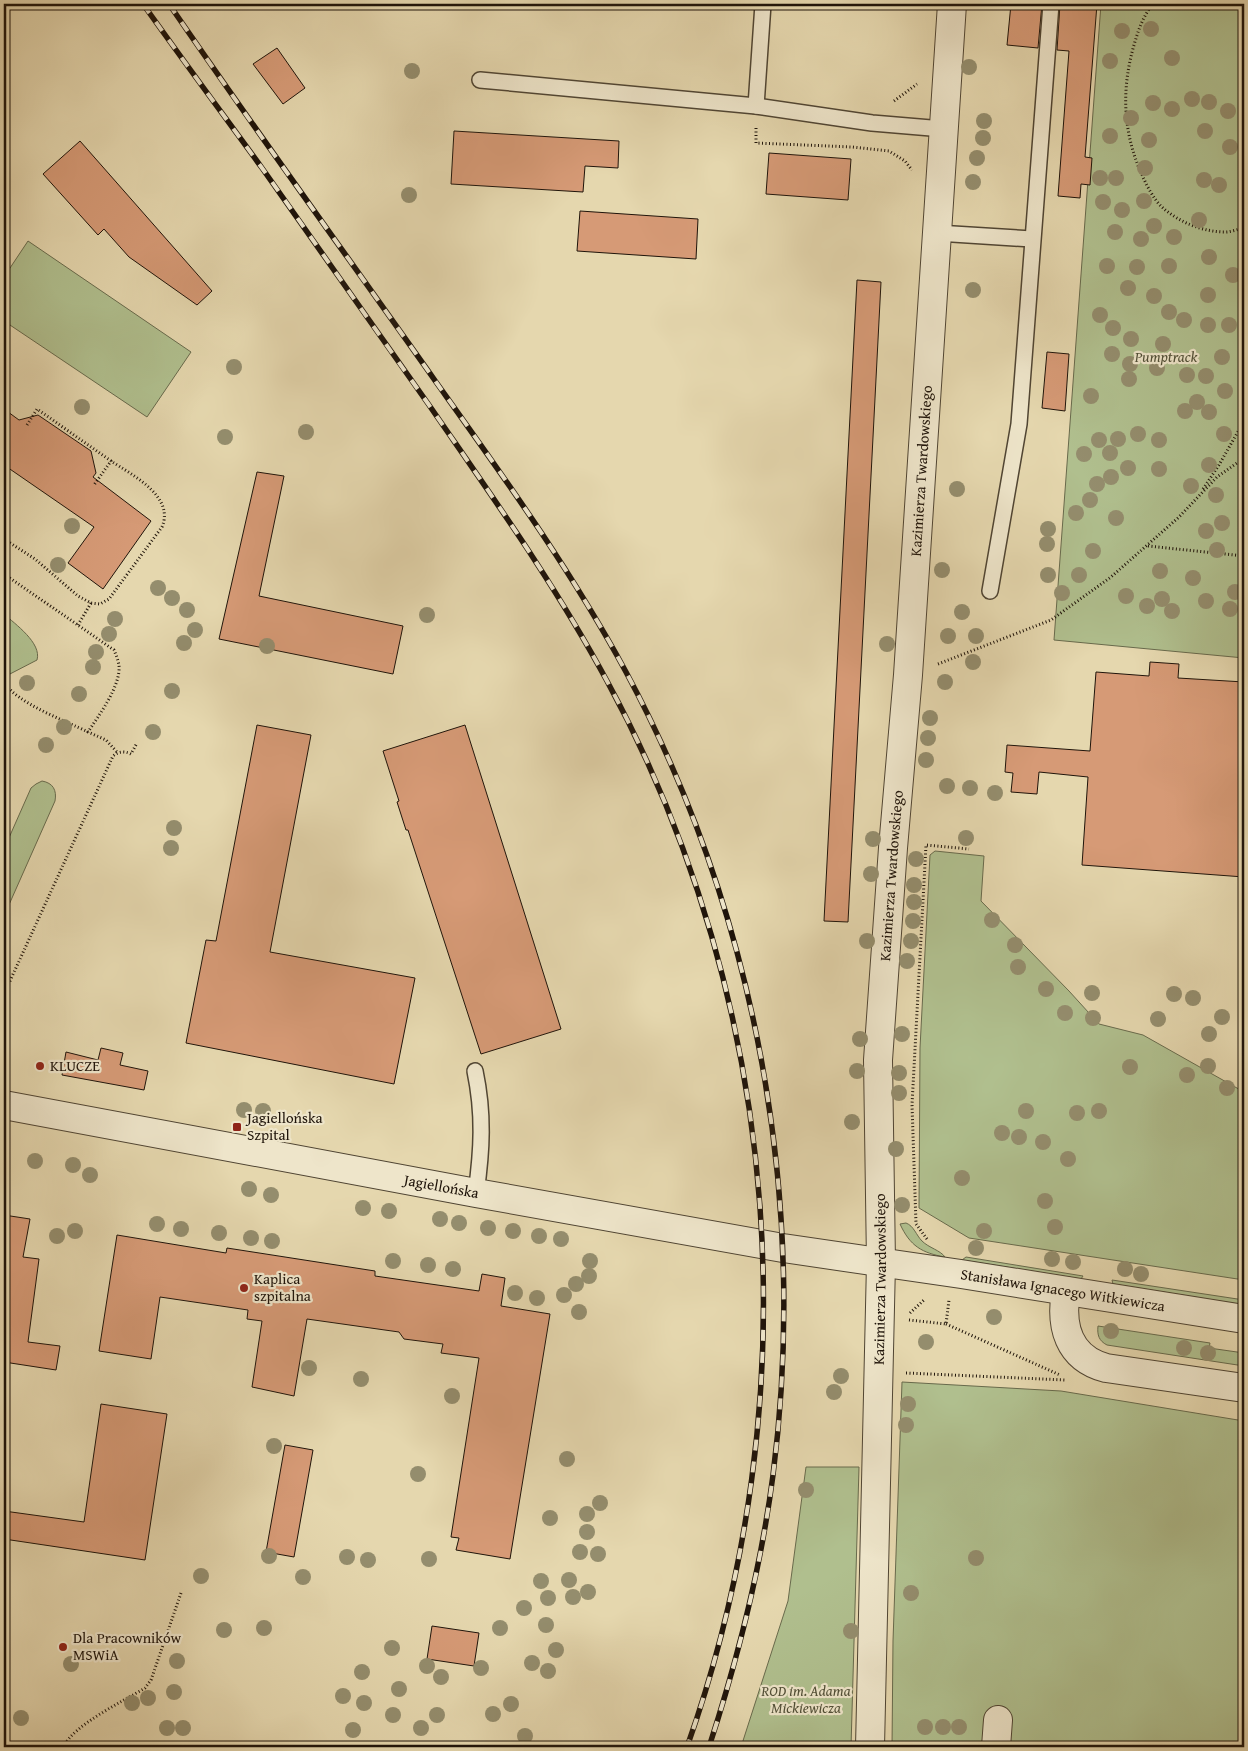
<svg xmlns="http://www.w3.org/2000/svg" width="1248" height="1751" font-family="'Gentium Book Plus',serif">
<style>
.green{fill:#b0bf8e;stroke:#686a4c}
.building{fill:#d69a76;stroke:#1f140a}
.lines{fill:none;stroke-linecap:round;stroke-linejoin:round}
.service-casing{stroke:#504533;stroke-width:18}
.minor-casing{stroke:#504533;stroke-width:30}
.tertiary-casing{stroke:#504533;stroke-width:30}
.path{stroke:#1f140a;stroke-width:3;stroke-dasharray:1 2.5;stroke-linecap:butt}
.service{stroke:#eee5ca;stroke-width:15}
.minor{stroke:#eee5ca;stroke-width:28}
.tertiary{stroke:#eee5ca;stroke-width:28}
.rail-casing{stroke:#1f140a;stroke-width:5.5}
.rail{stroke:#eee5ca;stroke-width:4;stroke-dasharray:11;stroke-linecap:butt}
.tree{fill:#948d6d}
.poi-dot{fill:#8f2418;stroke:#eee5ca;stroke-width:2}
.labels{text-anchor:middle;stroke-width:4.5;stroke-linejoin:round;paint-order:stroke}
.park-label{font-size:15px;font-style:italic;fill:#525038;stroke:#eee5ca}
.street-label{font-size:15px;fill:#1f140a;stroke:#eee5ca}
.poi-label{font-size:15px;fill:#1f140a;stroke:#eee5ca;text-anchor:start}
</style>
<rect width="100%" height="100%" fill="#e5d7ae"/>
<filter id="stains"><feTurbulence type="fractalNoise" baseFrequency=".004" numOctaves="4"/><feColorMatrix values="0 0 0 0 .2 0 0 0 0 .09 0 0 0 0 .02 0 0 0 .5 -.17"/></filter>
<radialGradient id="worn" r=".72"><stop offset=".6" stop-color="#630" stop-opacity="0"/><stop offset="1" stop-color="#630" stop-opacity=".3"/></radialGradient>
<!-- green -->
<g class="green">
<path d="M1101 4H1244V658L1054 640Z"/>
<path d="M28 241 191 352 147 417 4 321V277Z"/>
<path d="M4 614C15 624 42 643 37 660L8 675H4Z"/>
<path d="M42 781C53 783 57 790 55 801L4 916V849L31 788 36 784Z"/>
<path d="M935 851 984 856 981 901 1069 991 1099 1024 1143 1035 1244 1092V1280L969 1238 919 1208 920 1048 930 855Z"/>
<path d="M906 1223C914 1226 916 1235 922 1241 929 1248 940 1250 945 1257 922 1253 910 1246 900 1224Z"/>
<path d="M966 1257 1083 1276 1081 1279 962 1260Z"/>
<path d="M1112 1280 1244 1300V1305L1113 1284Z"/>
<path d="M1098 1326 1210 1343 1209 1348 1244 1353V1366L1107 1345C1099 1341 1097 1335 1098 1326Z"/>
<path d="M902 1382 1061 1391 1244 1421V1747H892L893 1641Z"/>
<path d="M806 1467H859L851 1747H741L788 1601Z"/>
</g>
<!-- building -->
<g class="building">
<path d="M1011 4H1042L1038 48 1007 45Z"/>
<path d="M1060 4H1097L1085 157 1092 158 1090 185 1081 184 1080 198 1058 196 1069 51 1057 50Z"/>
<path d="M277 48 305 88 283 104 253 64Z"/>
<path d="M454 131 619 141 618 168 585 166 583 192 451 184Z"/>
<path d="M80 141 212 291 197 305 129 257 104 229 98 235 43 174Z"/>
<path d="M769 153 851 159 848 200 766 194Z"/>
<path d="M580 211 698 219 696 259 577 251Z"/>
<path d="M857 280 881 282 848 922 824 921Z"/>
<path d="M1047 352 1069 354 1065 411 1042 408Z"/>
<path d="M4 409 19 420 38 415 91 451 96 473 93 477 151 521 103 589 68 563 94 527 4 465Z"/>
<path d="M257 472 284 476 259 596 403 626 393 674 219 639Z"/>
<path d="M1150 662 1179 664 1178 678 1244 682V877L1082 865 1088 777 1039 772 1037 794 1011 792 1013 773 1005 772 1007 745 1090 751 1096 672 1149 676Z"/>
<path d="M257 725 311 735 270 952 415 978 394 1084 186 1043 206 940 216 941Z"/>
<path d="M465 725 561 1029 481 1054 408 830H406L397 802 399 801 383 751Z"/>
<path d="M101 1048 123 1053 120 1065 148 1071 144 1090 62 1075 66 1052 98 1060Z"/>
<path d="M4 1215 30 1219 23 1257 39 1259 28 1342 60 1346 56 1370 4 1362Z"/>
<path d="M117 1235 226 1253 227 1248 375 1271V1276L479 1291 482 1274 505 1278 501 1306 550 1314 510 1559 456 1550 459 1538 451 1537 479 1358 441 1353 443 1344 404 1339 399 1332 307 1319 294 1396 252 1387 262 1321 247 1319 248 1310 160 1297 151 1359 99 1351Z"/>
<path d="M101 1404 167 1414 145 1560 4 1539V1511L84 1522Z"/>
<path d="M285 1445 313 1450 294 1557 266 1552Z"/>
<path d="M432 1626 479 1633 474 1666 427 1659Z"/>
</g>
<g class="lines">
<!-- service casing -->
<g class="service-casing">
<g id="service">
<path d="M480 80 756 106 872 123 943 129"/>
<path d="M756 106 763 4"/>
<path d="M937 233 1032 239"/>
<path d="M990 591 1019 424 1051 4"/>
<path d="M475 1071C484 1114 482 1150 476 1193"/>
</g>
</g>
<!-- minor casing -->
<g class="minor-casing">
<g id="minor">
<path d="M1066 1291C1060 1326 1068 1358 1106 1368L1244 1388"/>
<path id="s1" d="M870 1747 881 1263 878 1060 893 848 908 675 952 4"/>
<path d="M996 1747 998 1720"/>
</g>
</g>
<!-- tertiary casing -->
<g class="tertiary-casing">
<g id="tertiary">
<path id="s2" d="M4 1105 476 1193 783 1248 961 1274 1244 1319"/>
</g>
</g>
<!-- path -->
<g class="path">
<path d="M1153 4C1143 16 1138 31 1134 45 1121 90 1123 133 1142 175 1147 186 1154 200 1163 208 1179 222 1203 232 1225 232 1232 232 1238 229 1244 228"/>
<path d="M894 101 917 84"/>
<path d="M756 128V143L852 147 889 151 905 161 912 170"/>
<path d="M27 425 37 409 111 461 94 485"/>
<path d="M1203 489 1219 465 1244 421"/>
<path d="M4 539 35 559 78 596 91 603 100 604 109 599 162 527C175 496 132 475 111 461"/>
<path d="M1148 546 1244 556"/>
<path d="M4 574 114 650C116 655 118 660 119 665 121 686 99 715 88 732L106 740 117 752"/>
<path d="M78 625 91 603"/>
<path d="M938 664 1051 620 1111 577 1179 517 1217 477 1244 458"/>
<path d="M4 682C16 703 66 721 88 732"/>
<path d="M4 994 113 756C119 751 125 751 131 754L137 743"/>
<path d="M927 1239 916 1224 912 1105 926 845 969 849"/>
<path d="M910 1313 925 1299"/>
<path d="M909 1320 946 1324 949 1300"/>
<path d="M946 1324 1060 1375"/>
<path d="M906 1373 1065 1380"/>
<path d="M63 1747C75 1724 122 1702 145 1688L151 1680 181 1593"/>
</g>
<!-- service -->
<use href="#service" class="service"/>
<!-- minor -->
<use href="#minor" class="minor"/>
<!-- tertiary -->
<use href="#tertiary" class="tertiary"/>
<!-- rail casing -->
<g class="rail-casing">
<g id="rail">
<path d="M143 4C182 59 222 113 262 168 318 247 373 326 429 405 491 495 555 584 607 681 784 1007 811 1398 687 1747"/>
<path d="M169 4C256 131 347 256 436 382 503 476 571 570 626 672 757 916 808 1201 773 1475 761 1568 738 1658 709 1747"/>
</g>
</g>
<!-- rail -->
<use href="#rail" class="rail"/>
</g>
<!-- trees -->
<g class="tree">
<circle cx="1151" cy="29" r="8"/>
<circle cx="1122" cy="31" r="8"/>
<circle cx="1172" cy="58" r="8"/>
<circle cx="1110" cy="61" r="8"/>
<circle cx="969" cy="67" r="8"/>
<circle cx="412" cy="71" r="8"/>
<circle cx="1192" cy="99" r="8"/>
<circle cx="1209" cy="102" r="8"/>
<circle cx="1153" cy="103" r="8"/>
<circle cx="1172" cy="109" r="8"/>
<circle cx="1228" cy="111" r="8"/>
<circle cx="1131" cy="118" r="8"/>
<circle cx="984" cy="121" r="8"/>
<circle cx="1205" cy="131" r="8"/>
<circle cx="1110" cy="136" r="8"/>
<circle cx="983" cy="138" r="8"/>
<circle cx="1149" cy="140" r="8"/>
<circle cx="1230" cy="147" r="8"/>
<circle cx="977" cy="158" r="8"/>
<circle cx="1145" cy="168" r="8"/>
<circle cx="1100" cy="178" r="8"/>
<circle cx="1116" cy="178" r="8"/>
<circle cx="1204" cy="180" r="8"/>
<circle cx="973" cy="182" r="8"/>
<circle cx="1219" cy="185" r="8"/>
<circle cx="409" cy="195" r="8"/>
<circle cx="1144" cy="201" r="8"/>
<circle cx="1103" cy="202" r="8"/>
<circle cx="1122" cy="210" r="8"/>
<circle cx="1199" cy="220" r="8"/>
<circle cx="1154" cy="226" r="8"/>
<circle cx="1115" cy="232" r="8"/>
<circle cx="1174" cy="237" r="8"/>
<circle cx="1141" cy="239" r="8"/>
<circle cx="1209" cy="257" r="8"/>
<circle cx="1107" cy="266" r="8"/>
<circle cx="1169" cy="266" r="8"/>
<circle cx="1137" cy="267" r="8"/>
<circle cx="1233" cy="275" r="8"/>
<circle cx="1128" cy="288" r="8"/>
<circle cx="973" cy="290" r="8"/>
<circle cx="1208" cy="295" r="8"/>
<circle cx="1154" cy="296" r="8"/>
<circle cx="1169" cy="312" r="8"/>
<circle cx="1100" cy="315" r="8"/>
<circle cx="1184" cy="320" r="8"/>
<circle cx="1208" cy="325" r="8"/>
<circle cx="1229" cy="325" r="8"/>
<circle cx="1113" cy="328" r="8"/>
<circle cx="1131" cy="339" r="8"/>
<circle cx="1163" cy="344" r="8"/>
<circle cx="1112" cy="354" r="8"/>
<circle cx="1222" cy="357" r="8"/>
<circle cx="1130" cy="364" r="8"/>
<circle cx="234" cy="367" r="8"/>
<circle cx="1157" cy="368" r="8"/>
<circle cx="1187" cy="375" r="8"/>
<circle cx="1206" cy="376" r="8"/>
<circle cx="1129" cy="379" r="8"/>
<circle cx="1225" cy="391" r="8"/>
<circle cx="1091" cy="396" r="8"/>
<circle cx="1197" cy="402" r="8"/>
<circle cx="82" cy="407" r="8"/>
<circle cx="1185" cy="411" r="8"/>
<circle cx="1209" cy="412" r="8"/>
<circle cx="306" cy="432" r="8"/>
<circle cx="1138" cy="434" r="8"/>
<circle cx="1224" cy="434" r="8"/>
<circle cx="225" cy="437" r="8"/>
<circle cx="1118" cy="439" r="8"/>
<circle cx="1099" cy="440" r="8"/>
<circle cx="1159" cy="440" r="8"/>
<circle cx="1110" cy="453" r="8"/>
<circle cx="1084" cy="454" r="8"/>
<circle cx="1209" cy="465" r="8"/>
<circle cx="1128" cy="468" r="8"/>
<circle cx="1159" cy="469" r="8"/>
<circle cx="1111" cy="477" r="8"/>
<circle cx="1097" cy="484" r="8"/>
<circle cx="1191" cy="486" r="8"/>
<circle cx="957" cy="489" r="8"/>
<circle cx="1216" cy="495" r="8"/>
<circle cx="1090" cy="500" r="8"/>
<circle cx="1076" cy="513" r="8"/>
<circle cx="1116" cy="518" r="8"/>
<circle cx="1222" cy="523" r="8"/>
<circle cx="72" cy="526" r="8"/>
<circle cx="1048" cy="529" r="8"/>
<circle cx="1206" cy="531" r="8"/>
<circle cx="1047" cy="544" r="8"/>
<circle cx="1217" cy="550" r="8"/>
<circle cx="1093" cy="551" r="8"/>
<circle cx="58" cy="565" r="8"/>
<circle cx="942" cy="570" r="8"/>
<circle cx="1160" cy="571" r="8"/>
<circle cx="1048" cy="575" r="8"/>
<circle cx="1079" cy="575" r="8"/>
<circle cx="1193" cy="578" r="8"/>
<circle cx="158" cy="588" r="8"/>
<circle cx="1235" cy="592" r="8"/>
<circle cx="1062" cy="593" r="8"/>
<circle cx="1126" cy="596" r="8"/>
<circle cx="172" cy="598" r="8"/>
<circle cx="1162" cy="599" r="8"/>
<circle cx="1206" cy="601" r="8"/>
<circle cx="1147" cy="606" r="8"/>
<circle cx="1230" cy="609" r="8"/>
<circle cx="187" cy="610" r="8"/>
<circle cx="1172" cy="611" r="8"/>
<circle cx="962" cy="612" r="8"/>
<circle cx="427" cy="615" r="8"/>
<circle cx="115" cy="619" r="8"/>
<circle cx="195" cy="630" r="8"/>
<circle cx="109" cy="634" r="8"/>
<circle cx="948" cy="636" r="8"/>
<circle cx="976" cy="636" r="8"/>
<circle cx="184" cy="643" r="8"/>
<circle cx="887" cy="644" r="8"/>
<circle cx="267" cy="646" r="8"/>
<circle cx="96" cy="652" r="8"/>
<circle cx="973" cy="662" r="8"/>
<circle cx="93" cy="667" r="8"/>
<circle cx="945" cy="682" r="8"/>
<circle cx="27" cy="683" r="8"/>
<circle cx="172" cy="691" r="8"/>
<circle cx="79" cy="694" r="8"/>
<circle cx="930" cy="718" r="8"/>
<circle cx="64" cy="727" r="8"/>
<circle cx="153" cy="732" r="8"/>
<circle cx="928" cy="738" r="8"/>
<circle cx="46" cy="745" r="8"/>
<circle cx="926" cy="760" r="8"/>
<circle cx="947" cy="786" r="8"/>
<circle cx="970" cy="788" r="8"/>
<circle cx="995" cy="793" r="8"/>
<circle cx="174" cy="828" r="8"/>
<circle cx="966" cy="838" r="8"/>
<circle cx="873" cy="839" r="8"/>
<circle cx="171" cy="848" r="8"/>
<circle cx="916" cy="859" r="8"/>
<circle cx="871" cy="874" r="8"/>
<circle cx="914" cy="885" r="8"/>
<circle cx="914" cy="902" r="8"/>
<circle cx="992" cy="920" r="8"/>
<circle cx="913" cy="921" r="8"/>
<circle cx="867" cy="941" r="8"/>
<circle cx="911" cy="941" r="8"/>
<circle cx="1015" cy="945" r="8"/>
<circle cx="907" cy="961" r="8"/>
<circle cx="1018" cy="967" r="8"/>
<circle cx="1046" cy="989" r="8"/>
<circle cx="1092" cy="993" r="8"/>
<circle cx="1174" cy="994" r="8"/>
<circle cx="1193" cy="998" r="8"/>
<circle cx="1065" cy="1013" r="8"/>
<circle cx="1222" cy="1017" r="8"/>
<circle cx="1093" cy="1018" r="8"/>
<circle cx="1158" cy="1019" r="8"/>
<circle cx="902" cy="1034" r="8"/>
<circle cx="1209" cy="1034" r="8"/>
<circle cx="860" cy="1039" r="8"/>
<circle cx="1208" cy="1066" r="8"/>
<circle cx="1130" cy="1067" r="8"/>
<circle cx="857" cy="1071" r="8"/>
<circle cx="899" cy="1073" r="8"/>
<circle cx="1187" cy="1075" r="8"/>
<circle cx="1227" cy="1088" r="8"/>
<circle cx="899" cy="1093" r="8"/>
<circle cx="244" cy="1110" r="8"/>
<circle cx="263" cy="1111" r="8"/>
<circle cx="1026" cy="1111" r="8"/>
<circle cx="1099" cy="1111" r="8"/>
<circle cx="1077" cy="1113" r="8"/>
<circle cx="852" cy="1122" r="8"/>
<circle cx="1002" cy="1133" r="8"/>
<circle cx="1019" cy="1137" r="8"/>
<circle cx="1043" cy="1142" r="8"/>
<circle cx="896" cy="1149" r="8"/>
<circle cx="1068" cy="1159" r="8"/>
<circle cx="35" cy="1161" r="8"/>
<circle cx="73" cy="1165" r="8"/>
<circle cx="90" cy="1175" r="8"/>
<circle cx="962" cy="1178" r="8"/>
<circle cx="249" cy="1189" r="8"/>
<circle cx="271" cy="1195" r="8"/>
<circle cx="1045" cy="1201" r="8"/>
<circle cx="902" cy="1205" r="8"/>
<circle cx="363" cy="1208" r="8"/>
<circle cx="389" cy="1211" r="8"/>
<circle cx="440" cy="1219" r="8"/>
<circle cx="459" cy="1223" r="8"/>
<circle cx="157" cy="1224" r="8"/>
<circle cx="1055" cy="1227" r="8"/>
<circle cx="488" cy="1228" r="8"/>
<circle cx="181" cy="1229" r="8"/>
<circle cx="75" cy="1231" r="8"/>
<circle cx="513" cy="1231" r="8"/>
<circle cx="984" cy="1231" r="8"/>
<circle cx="219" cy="1233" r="8"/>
<circle cx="57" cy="1236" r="8"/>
<circle cx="539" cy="1236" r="8"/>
<circle cx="251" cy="1238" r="8"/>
<circle cx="561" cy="1239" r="8"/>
<circle cx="272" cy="1241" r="8"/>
<circle cx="976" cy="1248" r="8"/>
<circle cx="1052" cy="1259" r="8"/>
<circle cx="393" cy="1261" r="8"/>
<circle cx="590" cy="1261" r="8"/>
<circle cx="1073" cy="1262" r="8"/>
<circle cx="428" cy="1265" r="8"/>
<circle cx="453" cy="1269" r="8"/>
<circle cx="1125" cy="1269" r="8"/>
<circle cx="1141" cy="1274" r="8"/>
<circle cx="589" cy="1276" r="8"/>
<circle cx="576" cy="1284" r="8"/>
<circle cx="515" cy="1293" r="8"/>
<circle cx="564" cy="1295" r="8"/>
<circle cx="537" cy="1298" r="8"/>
<circle cx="579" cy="1312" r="8"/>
<circle cx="994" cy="1317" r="8"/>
<circle cx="1111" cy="1331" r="8"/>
<circle cx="926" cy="1342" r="8"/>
<circle cx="1184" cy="1348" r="8"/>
<circle cx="1208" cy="1353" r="8"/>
<circle cx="309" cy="1368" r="8"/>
<circle cx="841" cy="1376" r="8"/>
<circle cx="361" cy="1379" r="8"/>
<circle cx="834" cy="1392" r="8"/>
<circle cx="452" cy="1396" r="8"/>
<circle cx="908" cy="1404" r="8"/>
<circle cx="906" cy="1425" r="8"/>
<circle cx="274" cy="1446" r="8"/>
<circle cx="567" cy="1459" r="8"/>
<circle cx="418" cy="1474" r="8"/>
<circle cx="806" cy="1490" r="8"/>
<circle cx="600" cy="1503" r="8"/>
<circle cx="587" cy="1514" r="8"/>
<circle cx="550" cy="1518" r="8"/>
<circle cx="587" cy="1532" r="8"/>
<circle cx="580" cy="1552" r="8"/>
<circle cx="598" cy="1554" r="8"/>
<circle cx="269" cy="1556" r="8"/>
<circle cx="347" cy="1557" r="8"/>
<circle cx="976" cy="1558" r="8"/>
<circle cx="429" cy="1559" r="8"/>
<circle cx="368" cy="1560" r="8"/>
<circle cx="201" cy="1576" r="8"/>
<circle cx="303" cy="1577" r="8"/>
<circle cx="569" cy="1580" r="8"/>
<circle cx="541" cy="1581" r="8"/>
<circle cx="588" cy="1592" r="8"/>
<circle cx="911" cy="1593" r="8"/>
<circle cx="573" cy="1597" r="8"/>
<circle cx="548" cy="1598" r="8"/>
<circle cx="524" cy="1608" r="8"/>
<circle cx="546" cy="1625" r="8"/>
<circle cx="264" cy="1628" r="8"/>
<circle cx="500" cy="1628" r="8"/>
<circle cx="224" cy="1630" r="8"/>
<circle cx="851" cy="1631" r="8"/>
<circle cx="392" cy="1648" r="8"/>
<circle cx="556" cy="1650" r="8"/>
<circle cx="177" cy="1661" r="8"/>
<circle cx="532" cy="1663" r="8"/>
<circle cx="71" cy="1664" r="8"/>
<circle cx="427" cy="1666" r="8"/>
<circle cx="481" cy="1668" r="8"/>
<circle cx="548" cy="1671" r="8"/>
<circle cx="362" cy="1672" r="8"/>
<circle cx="441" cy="1677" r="8"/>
<circle cx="399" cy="1689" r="8"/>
<circle cx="174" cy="1692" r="8"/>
<circle cx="343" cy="1696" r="8"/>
<circle cx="148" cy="1698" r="8"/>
<circle cx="132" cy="1703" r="8"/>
<circle cx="364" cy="1703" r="8"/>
<circle cx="511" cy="1704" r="8"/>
<circle cx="493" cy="1714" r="8"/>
<circle cx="393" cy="1715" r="8"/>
<circle cx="437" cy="1715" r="8"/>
<circle cx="21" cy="1718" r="8"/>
<circle cx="925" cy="1727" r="8"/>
<circle cx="943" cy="1727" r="8"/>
<circle cx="959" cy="1727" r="8"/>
<circle cx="167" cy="1728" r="8"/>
<circle cx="183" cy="1728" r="8"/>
<circle cx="421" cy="1728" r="8"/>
<circle cx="353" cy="1730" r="8"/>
<circle cx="525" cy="1736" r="8"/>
</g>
<!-- markers -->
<g class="poi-dot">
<circle cx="40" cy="1066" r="5"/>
<rect x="232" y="1122" width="10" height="10" rx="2.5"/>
<circle cx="244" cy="1288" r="5"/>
<circle cx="63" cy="1647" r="5"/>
</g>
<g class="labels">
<!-- park labels -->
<g class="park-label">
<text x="1166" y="362">Pumptrack</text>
<text x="806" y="1696">ROD im. Adama<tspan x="806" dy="17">Mickiewicza</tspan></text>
</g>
<!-- street labels -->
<g class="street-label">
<text dy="5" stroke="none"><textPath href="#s1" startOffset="1278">Kazimierza Twardowskiego</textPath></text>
<text dy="5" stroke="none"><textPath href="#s1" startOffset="872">Kazimierza Twardowskiego</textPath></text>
<text dy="5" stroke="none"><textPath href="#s2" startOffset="445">Jagiellońska</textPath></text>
<text dy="5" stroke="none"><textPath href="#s1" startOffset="468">Kazimierza Twardowskiego</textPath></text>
<text dy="5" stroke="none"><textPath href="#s2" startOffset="1075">Stanisława Ignacego Witkiewicza</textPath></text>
</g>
<!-- poi labels -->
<g class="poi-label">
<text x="50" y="1071">KLUCZE</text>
<text x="247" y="1123">Jagiellońska<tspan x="247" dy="17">Szpital</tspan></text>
<text x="254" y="1284">Kaplica<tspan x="254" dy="17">szpitalna</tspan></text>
<text x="73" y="1643">Dla Pracowników<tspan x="73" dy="17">MSWiA</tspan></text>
</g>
</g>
<!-- margin -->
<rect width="1248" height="1751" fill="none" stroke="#e5d7ae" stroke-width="20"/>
<rect x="5" y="5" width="1238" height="1741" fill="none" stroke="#1f140a" stroke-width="2.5"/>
<rect x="10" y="10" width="1228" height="1731" fill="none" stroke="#1f140a"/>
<rect width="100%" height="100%" filter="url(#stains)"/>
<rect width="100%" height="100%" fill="url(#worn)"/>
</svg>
